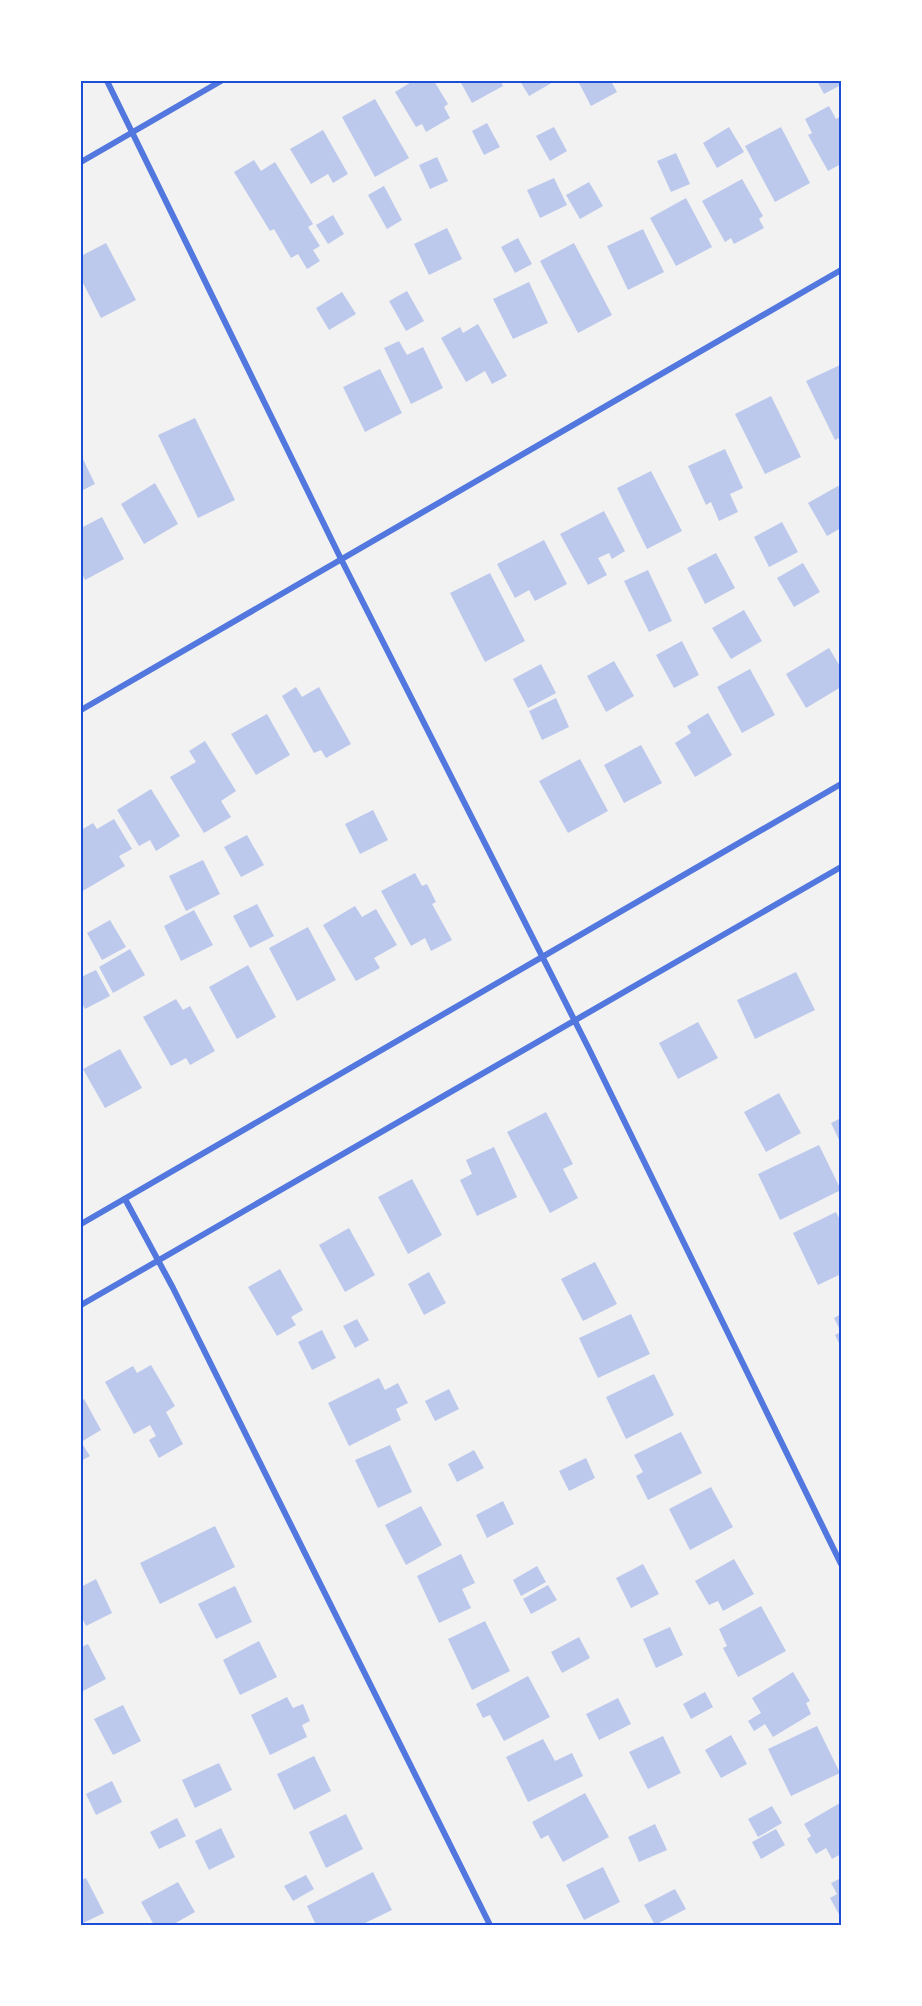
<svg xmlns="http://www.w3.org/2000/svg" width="922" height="2006" font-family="Rubik,sans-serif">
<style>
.building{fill:#bdc9ec}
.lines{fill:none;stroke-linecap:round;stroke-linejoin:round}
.minor{stroke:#5277de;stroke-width:6}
.neatline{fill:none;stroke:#1d4ed8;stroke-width:2}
</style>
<rect width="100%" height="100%" fill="#f2f2f2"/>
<!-- building -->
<g class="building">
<path d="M413 81H434L448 104 444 107 450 118 426 132 422 124 416 127 395 92Z"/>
<path d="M460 81H501L503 86 472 103Z"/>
<path d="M520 81H555L529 96Z"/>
<path d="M578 81H611L617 92 591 106Z"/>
<path d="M817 81H840L841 85 824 94Z"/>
<path d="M375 99 409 158 375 177 342 117Z"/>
<path d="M829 106 836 119 841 116V164L828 171 808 135 812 133 805 119Z"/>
<path d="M487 123 500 147 484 155 472 131Z"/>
<path d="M554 127 567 151 550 161 536 136Z"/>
<path d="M729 127 744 152 717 168 703 143Z"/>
<path d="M781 127 810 183 775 202 745 146Z"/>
<path d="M323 130 348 174 333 183 328 174 311 184 290 149Z"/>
<path d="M676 153 690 184 671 192 657 161Z"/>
<path d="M437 157 448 181 430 189 419 165Z"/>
<path d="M254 160 261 171 275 162 313 224 308 227 320 246 313 250 320 261 307 269 298 254 291 258 274 229 270 231 234 172Z"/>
<path d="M554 178 567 205 540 218 527 190Z"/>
<path d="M742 179 763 216 759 219 764 228 734 244 731 238 725 242 702 201Z"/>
<path d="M589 182 603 206 580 219 566 195Z"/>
<path d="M384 186 402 220 387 229 368 195Z"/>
<path d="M686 198 712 247 676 266 650 218Z"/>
<path d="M333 215 344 234 328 244 316 225Z"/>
<path d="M447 228 462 259 429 275 414 244Z"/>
<path d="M643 229 664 272 628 290 607 246Z"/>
<path d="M518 238 532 264 515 273 501 247Z"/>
<path d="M106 243 136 300 101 318 81 279V256Z"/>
<path d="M574 243 612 315 578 333 540 261Z"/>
<path d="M529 282 548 323 513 339 493 299Z"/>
<path d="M407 291 424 321 406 331 389 301Z"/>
<path d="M342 292 356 314 329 330 316 308Z"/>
<path d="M478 324 507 376 492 384 485 371 466 382 441 338 460 327 463 333Z"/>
<path d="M399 341 407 355 423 347 443 388 411 404 384 348Z"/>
<path d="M840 365 841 437 835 440 806 381Z"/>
<path d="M380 369 402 413 365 432 343 387Z"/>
<path d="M771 396 801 457 765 474 735 414Z"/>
<path d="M195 418 235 500 198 518 158 435Z"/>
<path d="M725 449 743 488 730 494 738 512 719 521 711 502 706 505 688 466Z"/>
<path d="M81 455 95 484 81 491Z"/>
<path d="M651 471 682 531 647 549 617 488Z"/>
<path d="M155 483 178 524 144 544 121 504Z"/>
<path d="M838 486 841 490V528L827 536 808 503Z"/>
<path d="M604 511 625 551 612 559 609 553 598 558 607 575 588 585 560 534Z"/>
<path d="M102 517 124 559 85 580 81 572V528Z"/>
<path d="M782 522 798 552 769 567 754 537Z"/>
<path d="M544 540 567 584 535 601 529 590 515 598 497 564Z"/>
<path d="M716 553 735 588 705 604 687 568Z"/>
<path d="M803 563 820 592 794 607 777 578Z"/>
<path d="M648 570 672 621 649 632 624 581Z"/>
<path d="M490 573 525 641 485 662 450 593Z"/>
<path d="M744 610 762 641 731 659 712 628Z"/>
<path d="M682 641 699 675 674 688 656 655Z"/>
<path d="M829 648 841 668V687L806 708 786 674Z"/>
<path d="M614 661 634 696 606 712 587 676Z"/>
<path d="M541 664 556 693 528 708 513 679Z"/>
<path d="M750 669 775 715 742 733 717 687Z"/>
<path d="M296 687 302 697 319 687 351 744 326 758 321 750 314 753 282 696Z"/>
<path d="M556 698 569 727 542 740 529 711Z"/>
<path d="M708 713 732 755 695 777 675 743 691 733 687 726Z"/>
<path d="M267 714 290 755 256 775 231 734Z"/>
<path d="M205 741 236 791 221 801 231 817 204 833 170 777 196 762 189 751Z"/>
<path d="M641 745 662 783 624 803 604 765Z"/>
<path d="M580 759 608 811 568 833 539 781Z"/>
<path d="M151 789 180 836 156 851 150 840 139 846 117 810Z"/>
<path d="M373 810 388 840 360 854 345 824Z"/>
<path d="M114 819 132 849 119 856 125 866 81 892V830L93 823 97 829Z"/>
<path d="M247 835 264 865 241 877 224 847Z"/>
<path d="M203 860 220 894 186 911 169 876Z"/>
<path d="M415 873 422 886 427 884 436 902 432 904 452 940 431 951 425 938 411 946 381 891Z"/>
<path d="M257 904 274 936 250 948 233 916Z"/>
<path d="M355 906 362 917 376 909 397 945 374 958 380 968 356 981 323 925Z"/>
<path d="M194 910 213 945 181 961 164 926Z"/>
<path d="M110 920 126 947 102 960 87 933Z"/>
<path d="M308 927 336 980 297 1001 269 948Z"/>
<path d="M130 949 145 975 113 993 99 967Z"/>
<path d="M248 965 276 1017 237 1039 209 987Z"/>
<path d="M96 970 110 996 85 1009 81 1001V977Z"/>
<path d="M796 972 815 1010 755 1039 737 1000Z"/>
<path d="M176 999 183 1010 190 1006 215 1051 190 1065 186 1058 171 1066 143 1017Z"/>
<path d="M698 1022 718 1058 678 1079 659 1043Z"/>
<path d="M120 1049 142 1088 105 1108 83 1069Z"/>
<path d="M779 1093 801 1133 766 1152 744 1112Z"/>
<path d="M546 1112 573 1164 563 1169 578 1198 550 1213 507 1132Z"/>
<path d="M841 1118V1144L831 1123Z"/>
<path d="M819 1145 841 1190 780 1220 758 1174Z"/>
<path d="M494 1147 517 1197 477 1216 460 1180 472 1174 466 1160Z"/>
<path d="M412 1179 442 1235 408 1254 378 1197Z"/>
<path d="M836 1212 841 1222V1274L818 1285 793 1233Z"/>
<path d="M349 1228 375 1275 345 1292 319 1245Z"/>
<path d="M595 1262 617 1304 583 1321 561 1279Z"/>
<path d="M280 1269 303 1310 291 1317 296 1325 277 1336 248 1287Z"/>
<path d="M429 1272 446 1303 424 1315 408 1284Z"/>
<path d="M631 1314 650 1354 598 1378 579 1338Z"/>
<path d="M841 1314V1347L835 1335 841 1332 834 1318Z"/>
<path d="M357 1319 369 1340 355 1348 343 1326Z"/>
<path d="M322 1330 336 1358 312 1370 298 1342Z"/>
<path d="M151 1365 175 1406 166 1412 183 1444 159 1458 149 1440 156 1436 150 1425 134 1434 105 1382 133 1366 137 1373Z"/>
<path d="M654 1374 674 1415 626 1439 606 1397Z"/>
<path d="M379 1378 385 1390 398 1383 408 1403 396 1409 401 1420 349 1446 328 1403Z"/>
<path d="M449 1389 459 1409 435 1421 425 1401Z"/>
<path d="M84 1399 101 1430 81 1442 90 1456 81 1461V1401Z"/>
<path d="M681 1432 702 1473 648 1500 636 1476 643 1472 634 1455Z"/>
<path d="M390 1445 412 1492 378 1508 355 1460Z"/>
<path d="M474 1450 484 1468 457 1482 448 1464Z"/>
<path d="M586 1458 595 1478 569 1491 559 1471Z"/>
<path d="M711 1487 733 1527 690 1550 669 1509Z"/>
<path d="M503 1501 514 1524 487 1538 476 1515Z"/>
<path d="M421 1506 442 1545 406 1565 385 1525Z"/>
<path d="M215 1526 235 1567 160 1604 140 1563Z"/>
<path d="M461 1554 475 1583 462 1589 471 1608 439 1623 417 1576Z"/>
<path d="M734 1559 754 1594 723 1611 718 1601 709 1605 695 1581Z"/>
<path d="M643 1564 659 1594 631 1608 616 1578Z"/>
<path d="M537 1566 546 1582 521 1596 513 1580Z"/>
<path d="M96 1579 112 1613 86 1626 81 1616V1587Z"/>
<path d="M548 1585 557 1600 531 1614 523 1599Z"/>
<path d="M235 1586 252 1622 216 1639 198 1604Z"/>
<path d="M761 1606 786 1651 738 1677 723 1648 727 1646 719 1629Z"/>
<path d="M485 1621 510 1671 472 1690 448 1639Z"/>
<path d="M670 1627 683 1655 656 1668 643 1639Z"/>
<path d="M579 1637 590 1658 562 1673 551 1652Z"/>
<path d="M259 1641 277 1677 240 1695 223 1660Z"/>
<path d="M88 1644 106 1679 81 1692V1647Z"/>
<path d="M793 1672 810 1701 806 1703 811 1714 773 1737 765 1724 754 1731 748 1721 761 1713 752 1698Z"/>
<path d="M528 1676 550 1717 504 1741 490 1715 483 1718 476 1704Z"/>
<path d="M705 1692 713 1707 691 1719 683 1704Z"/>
<path d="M287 1697 293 1708 303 1704 310 1721 302 1725 307 1737 270 1755 251 1715Z"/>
<path d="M618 1698 631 1724 599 1740 586 1714Z"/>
<path d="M123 1705 141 1741 113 1755 94 1719Z"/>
<path d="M817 1726 840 1773 791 1796 768 1749Z"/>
<path d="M731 1735 747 1764 721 1778 705 1750Z"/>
<path d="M663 1736 681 1773 648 1789 629 1752Z"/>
<path d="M543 1739 555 1761 572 1753 583 1776 528 1802 506 1757Z"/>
<path d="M314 1756 331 1791 294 1810 277 1774Z"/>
<path d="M219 1763 232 1790 195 1808 182 1780Z"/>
<path d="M112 1781 122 1802 96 1815 86 1794Z"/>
<path d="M585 1793 609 1837 563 1862 548 1835 541 1839 532 1822Z"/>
<path d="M840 1803 841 1854 832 1859 826 1848 816 1854 807 1839 811 1836 804 1824Z"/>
<path d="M772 1806 782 1823 758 1837 748 1819Z"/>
<path d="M346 1814 363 1849 326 1868 309 1832Z"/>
<path d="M177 1818 186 1836 159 1849 150 1832Z"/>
<path d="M655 1824 667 1850 639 1862 628 1837Z"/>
<path d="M221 1828 235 1857 209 1870 195 1841Z"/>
<path d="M776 1829 785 1845 761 1859 752 1842Z"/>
<path d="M603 1867 620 1902 584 1920 566 1885Z"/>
<path d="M373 1872 392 1910 361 1925H316L307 1906Z"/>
<path d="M306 1875 314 1889 293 1901 284 1886Z"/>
<path d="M86 1878 104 1913 81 1924V1880Z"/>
<path d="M841 1878V1918L830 1898 837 1894 831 1883Z"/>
<path d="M178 1882 195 1912 172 1925H154L141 1902Z"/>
<path d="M675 1889 686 1909 655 1925 644 1905Z"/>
</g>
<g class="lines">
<!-- minor -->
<g class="minor">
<path d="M107 81 341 559 589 1049 841 1564"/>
<path d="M81 162 221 81"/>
<path d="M81 710 841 270"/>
<path d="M125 1199 173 1288 490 1925"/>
<path d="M81 1224 841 784"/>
<path d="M81 1305 841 867"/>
</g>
</g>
<!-- border -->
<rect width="922" height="2006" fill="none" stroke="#ffffff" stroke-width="165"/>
<rect x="82" y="82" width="758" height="1842" class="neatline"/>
</svg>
